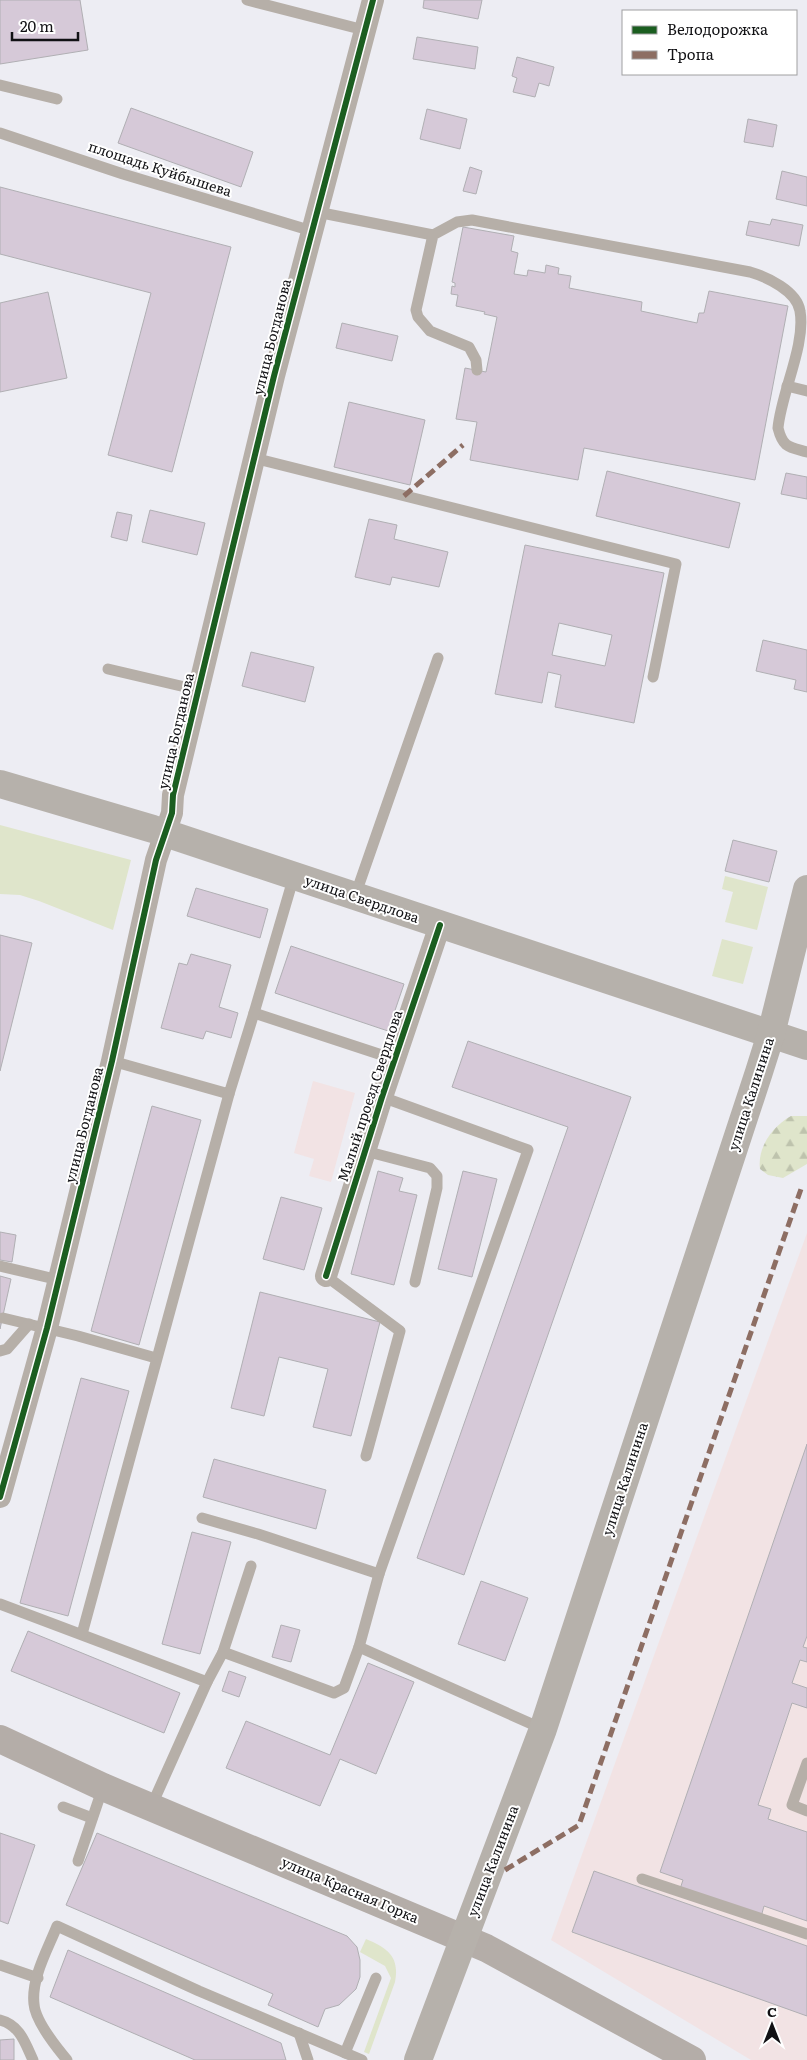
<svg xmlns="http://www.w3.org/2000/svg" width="807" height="2060" font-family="Literata,serif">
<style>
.industrial{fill:#f2e3e4}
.green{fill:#dfe5cb}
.forest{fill:url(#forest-firs)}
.building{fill:#d6c9d8;stroke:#b0afb3;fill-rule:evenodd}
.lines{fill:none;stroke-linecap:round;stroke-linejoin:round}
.lane{stroke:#b6afa8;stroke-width:11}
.street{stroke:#b6afa8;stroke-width:22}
.secondary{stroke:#b4ada8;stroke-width:28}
.primary{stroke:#b6b1ab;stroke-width:28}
.quiet{stroke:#8d6e63;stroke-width:5;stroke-dasharray:10 5;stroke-linecap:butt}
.cycleway-casing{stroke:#fff;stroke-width:9}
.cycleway{stroke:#1b5e20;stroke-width:6}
.labels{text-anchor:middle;stroke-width:4;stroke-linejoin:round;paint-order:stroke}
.street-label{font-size:14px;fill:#111114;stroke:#fff}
</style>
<defs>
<pattern id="forest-firs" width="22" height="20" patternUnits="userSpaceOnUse" patternTransform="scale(1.25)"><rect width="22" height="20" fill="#dfe5cb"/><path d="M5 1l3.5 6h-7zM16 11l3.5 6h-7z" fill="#bec3ad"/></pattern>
</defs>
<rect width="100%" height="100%" fill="#ededf3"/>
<!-- industrial -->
<g class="industrial">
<path d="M313 1081 355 1093 331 1182 309 1176 314 1159 294 1153Z"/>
<path d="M807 1233V2060H751L551 1940Z"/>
</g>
<!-- green -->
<g class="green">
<path d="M0 825 131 860 113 930 39 901 20 895 0 894Z"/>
<path d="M725 876 768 887 757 930 725 922 733 892 722 889Z"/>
<path d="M722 939 753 947 743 984 712 976Z"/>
<path d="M366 1939C387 1948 400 1956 395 1982L369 2054 364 2052 391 1978 385 1966 360 1952Z"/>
</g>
<!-- forest -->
<path class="forest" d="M791 1116H807V1164L783 1178 768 1175 760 1169C757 1147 773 1126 791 1116Z"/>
<!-- building -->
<g class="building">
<path d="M0 0H80L88 50 0 64Z"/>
<path d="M424 0H482L478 19 423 8Z"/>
<path d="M417 37 478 47 475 69 413 59Z"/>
<path d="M517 57 554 67 549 86 539 83 535 97 513 92 517 78 512 76Z"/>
<path d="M131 108 253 152 241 187 118 143Z"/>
<path d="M427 109 467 119 460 149 420 139Z"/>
<path d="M748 119 777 125 773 147 744 142Z"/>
<path d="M470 167 482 171 476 194 463 191Z"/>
<path d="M782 171 807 177V206L776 199Z"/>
<path d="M0 187 231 247 172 472 108 455 151 293 0 254Z"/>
<path d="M772 219 803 225 799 246 746 235 749 221 770 225Z"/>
<path d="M463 227 514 236 511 251 518 253 514 274 527 276 528 270 545 273 546 265 559 268 558 274 571 276 569 288 642 302 641 311 697 323 699 313H704L709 291 788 306 755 480 584 448 578 480 470 460 477 422 456 419 465 368 486 372 497 317 484 314 485 312 456 306 458 295 451 294 452 286 455 287V283L452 282Z"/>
<path d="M48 292 67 378 0 392V303Z"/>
<path d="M342 323 398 336 392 361 336 348Z"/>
<path d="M349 402 425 420 410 485 334 467Z"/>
<path d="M607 471 740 503 729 548 596 516Z"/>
<path d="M786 473 807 477V499L781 494Z"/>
<path d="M150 510 205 523 197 555 142 542Z"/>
<path d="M117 512 132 515 127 541 111 537Z"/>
<path d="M369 519 397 525 394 539 448 552 439 587 392 577 390 585 355 577Z"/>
<path d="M525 545 664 573 634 723 555 707 561 675 548 672 542 703 495 694ZM559 623 612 635 605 666 552 655Z"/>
<path d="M763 640 807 650V692L794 689 796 680 756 671Z"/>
<path d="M251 652 314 667 305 702 242 686Z"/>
<path d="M733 840 777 851 769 882 725 871Z"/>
<path d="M196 888 268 909 260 938 187 916Z"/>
<path d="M0 935 32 943 0 1071Z"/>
<path d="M291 946 404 984 388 1031 275 993Z"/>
<path d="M191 954 231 965 219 1007 238 1013 231 1038 206 1031 203 1039 161 1028 179 963 187 965Z"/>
<path d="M468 1041 631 1097 464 1575 417 1558 568 1127 452 1087Z"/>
<path d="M152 1106 201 1120 139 1345 91 1331Z"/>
<path d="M378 1171 403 1178 399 1191 417 1195 394 1285 351 1274Z"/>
<path d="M463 1171 497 1179 472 1277 438 1269Z"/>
<path d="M281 1197 322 1208 304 1270 263 1259Z"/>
<path d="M0 1232 16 1235 12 1262 0 1260Z"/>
<path d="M0 1276 11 1279 0 1329Z"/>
<path d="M260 1292 380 1322 351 1436 313 1427 328 1369 279 1357 264 1416 231 1408Z"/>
<path d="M81 1378 129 1391 68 1616 20 1603Z"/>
<path d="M807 1444V1636L803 1647 807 1648V1662L800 1660 792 1683 807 1688V1708L792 1703 758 1805 771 1809 768 1819 807 1832V1921L764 1906 761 1917 680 1889 683 1880 660 1872Z"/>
<path d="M214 1459 326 1490 316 1529 203 1497Z"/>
<path d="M192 1532 231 1542 200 1654 162 1644Z"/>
<path d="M481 1581 528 1598 505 1661 458 1644Z"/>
<path d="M281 1625 300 1630 291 1662 272 1657Z"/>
<path d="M28 1631 180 1693 164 1733 11 1671Z"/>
<path d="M368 1663 414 1682 376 1774 340 1759 320 1806 226 1768 246 1721 330 1755Z"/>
<path d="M229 1671 246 1677 239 1697 222 1691Z"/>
<path d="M0 1833 35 1845 8 1924 0 1921Z"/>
<path d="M97 1833 347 1936 357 1947 360 1960V1977L356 1989 339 2005 325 2009 318 2027 268 2005 273 1994 66 1905Z"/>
<path d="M594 1871 807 1946V2016L572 1932Z"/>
<path d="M68 1950 281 2043 286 2060H195L50 1997Z"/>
<path d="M14 2039V2060H0V2040Z"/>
</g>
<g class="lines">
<!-- lane -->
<g class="lane">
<path d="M247 0 364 30"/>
<path d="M0 85 57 99"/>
<path d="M0 133 123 174 312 231"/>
<path d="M317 212 433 235"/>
<path d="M477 370 476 360 469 347 430 331 418 317 416 310 433 235 457 222 472 220 750 272C767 277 797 291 800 311 806 345 781 393 778 428 783 448 789 447 807 452"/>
<path d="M787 386 807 391"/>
<path d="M254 458 676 564 653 677"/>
<path d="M108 669 198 690"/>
<path d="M294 876 254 1013 394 1059"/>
<path d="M355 896 438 658"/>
<path d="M112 1061 229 1094 254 1013"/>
<path d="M365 1151 430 1168 437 1176V1188L415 1282"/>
<path d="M0 1266 59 1280"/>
<path d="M326 1276 400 1331 366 1456"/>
<path d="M3 1318 78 1336 156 1358"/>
<path d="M0 1351 7 1349 29 1324"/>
<path d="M202 1518 258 1534 379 1574"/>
<path d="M0 1604 207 1682 151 1807"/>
<path d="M82 1634 229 1094"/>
<path d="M359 1647 379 1574 528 1150 382 1097"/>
<path d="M223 1652 334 1693 344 1688 359 1647 543 1729"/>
<path d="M207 1682 223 1652 251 1566"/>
<path d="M807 1763 792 1805 807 1811"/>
<path d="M63 1807 92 1818"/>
<path d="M78 1861 103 1787"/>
<path d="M642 1879 807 1934"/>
<path d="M0 1965 38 1978"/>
<path d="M0 2020C20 2025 25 2043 33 2060"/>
<path d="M299 2033 308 2060"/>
<path d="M345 2053 376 1978"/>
<path d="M67 2060C57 2048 35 2020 34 2004 31 1978 48 1949 57 1926L199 1991 362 2060"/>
</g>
<!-- street -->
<g class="street">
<path d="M326 1276 382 1097 440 925"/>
<path d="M0 1497 47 1328 112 1061 156 860 172 813 173 795 274 376 373 0"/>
</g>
<!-- secondary -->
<path class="secondary" d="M0 1739 103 1787 486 1948 692 2060"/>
<!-- primary -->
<g class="primary">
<path d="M0 784 153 829 807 1046"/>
<path d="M418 2060 543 1729 759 1072 771 1034 807 889"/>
</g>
<!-- quiet -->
<g class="quiet">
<path d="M404 496 463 445"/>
<path d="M505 1870 579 1825 801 1189"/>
</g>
<!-- cycleway casing -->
<g class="cycleway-casing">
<g id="cycleway">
<path d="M326 1276 382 1097 440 925"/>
<path d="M0 1497 47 1328 112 1061 156 860 172 813 173 795 274 376 373 0"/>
</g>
</g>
<!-- cycleway -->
<use href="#cycleway" class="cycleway"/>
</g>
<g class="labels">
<!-- street labels -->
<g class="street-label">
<text transform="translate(160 169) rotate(18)" y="5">площадь Куйбышева</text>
<text transform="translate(272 337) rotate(-76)" y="5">улица Богданова</text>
<text transform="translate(176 731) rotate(-77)" y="5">улица Богданова</text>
<text transform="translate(362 899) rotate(19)" y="5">улица Свердлова</text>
<text transform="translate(751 1094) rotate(-72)" y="5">улица Калинина</text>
<text transform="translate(370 1096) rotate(-72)" y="5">Малый проезд Свердлова</text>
<text transform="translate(84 1125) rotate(-76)" y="5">улица Богданова</text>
<text transform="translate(625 1479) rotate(-72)" y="5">улица Калинина</text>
<text transform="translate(493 1861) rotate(-69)" y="5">улица Калинина</text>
<text transform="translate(350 1890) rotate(23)" y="5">улица Красная Горка</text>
</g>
</g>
<!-- legend -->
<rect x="622" y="10" width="175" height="65" fill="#ffffff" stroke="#a0a0a1"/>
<rect x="632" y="26" width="25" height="8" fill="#1b5e20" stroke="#a0a0a1"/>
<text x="667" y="35" font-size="15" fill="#111114">Велодорожка</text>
<rect x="632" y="51" width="25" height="8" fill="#8d6e63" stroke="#a0a0a1"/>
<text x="667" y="60" font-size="15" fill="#111114">Тропа</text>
<!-- north arrow -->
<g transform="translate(772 2025)" stroke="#ffffff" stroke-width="4" paint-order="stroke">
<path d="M0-4L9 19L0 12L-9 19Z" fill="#111114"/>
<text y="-8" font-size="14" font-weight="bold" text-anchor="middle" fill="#111114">С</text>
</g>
<!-- scale -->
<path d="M12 32v8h66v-8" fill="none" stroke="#111114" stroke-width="2.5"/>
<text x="20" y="32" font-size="15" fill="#111114" stroke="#ffffff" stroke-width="4" paint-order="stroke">20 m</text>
</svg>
